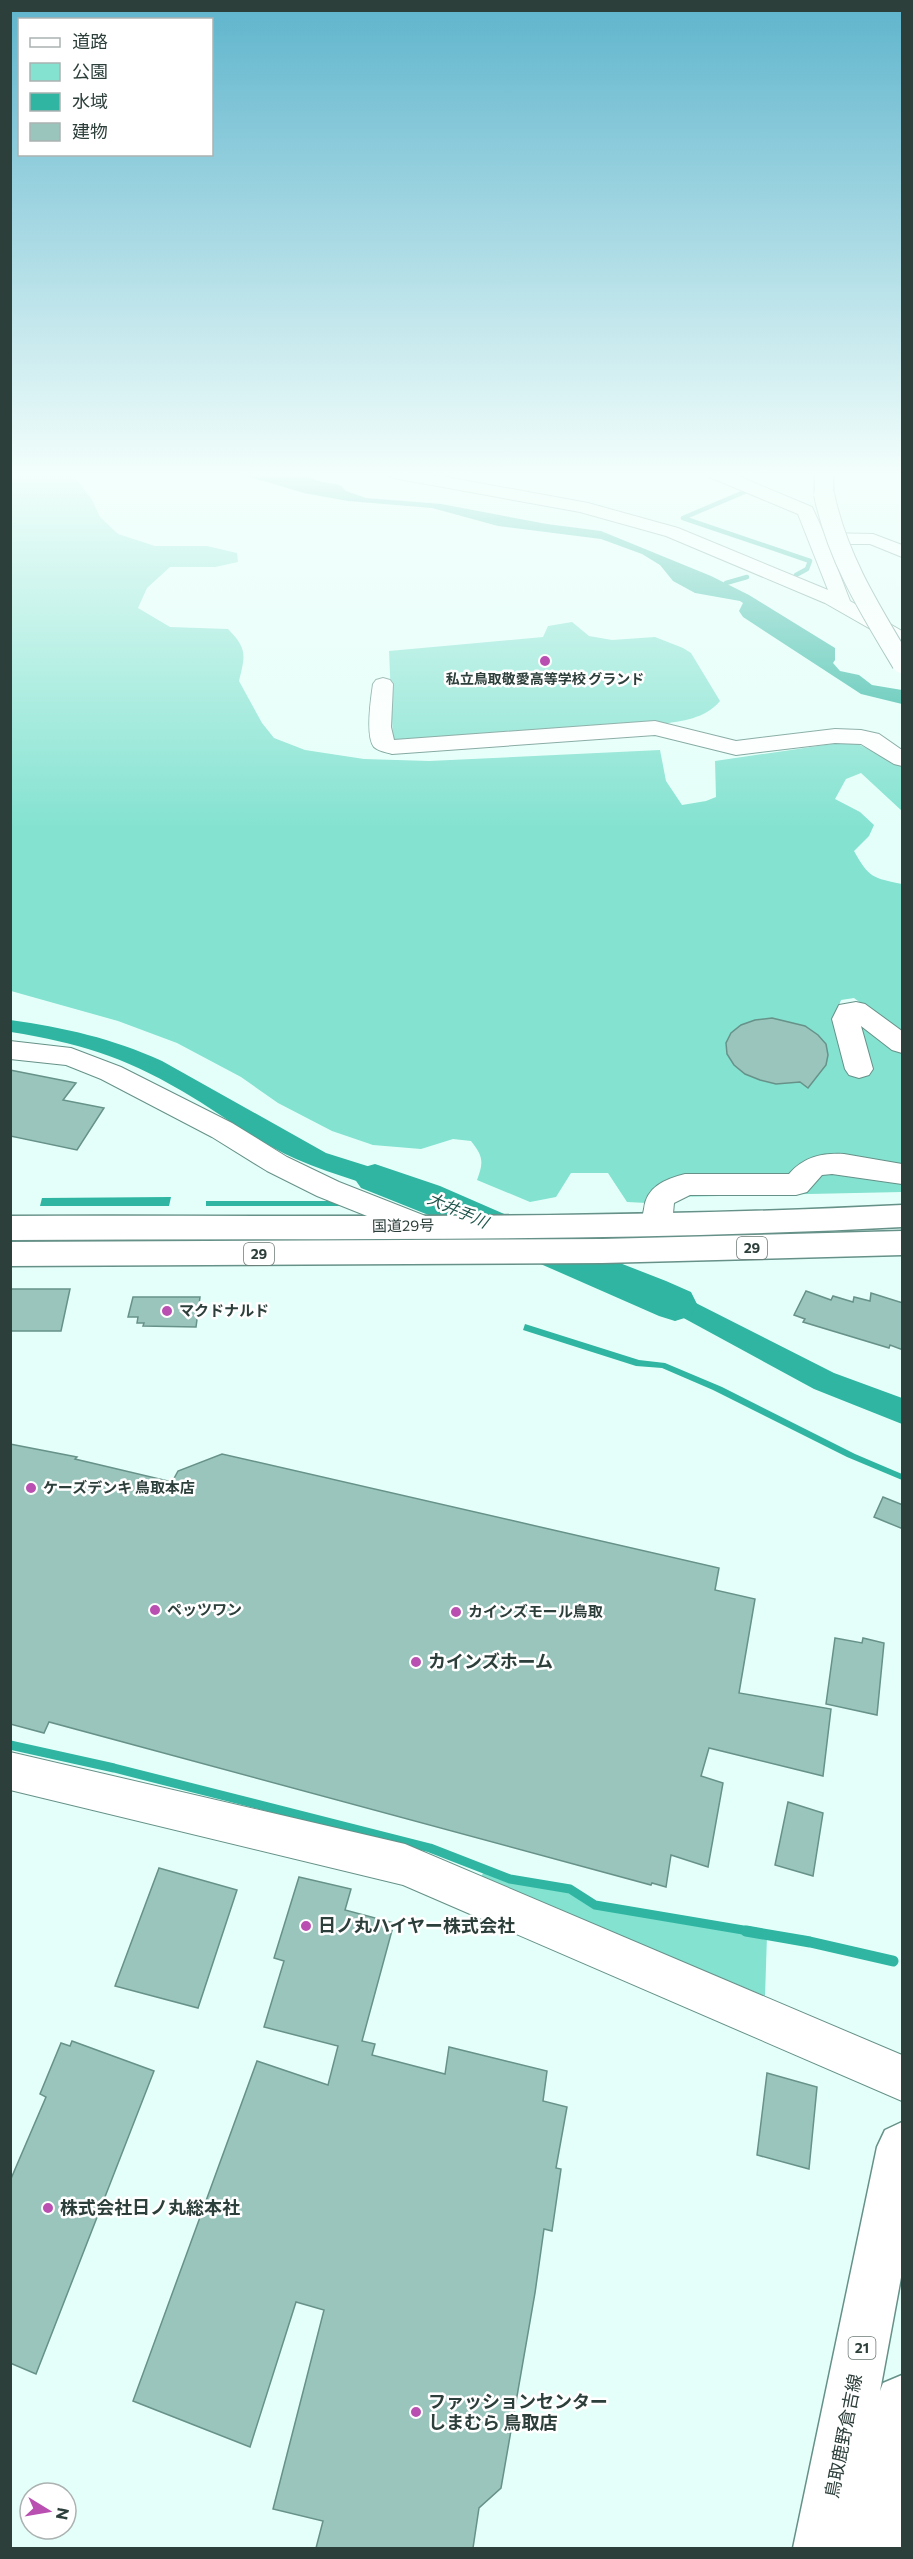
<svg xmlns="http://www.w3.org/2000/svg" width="913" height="2559" font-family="Commissioner,'Noto Sans JP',sans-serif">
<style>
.green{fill:#83e2d0}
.water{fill:#2fb5a1}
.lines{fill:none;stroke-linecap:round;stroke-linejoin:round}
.stream-far2{stroke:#2fb5a1;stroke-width:4.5}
.stream-far1{stroke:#2fb5a1;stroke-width:9}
.stream{stroke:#2fb5a1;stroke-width:11}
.river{fill:#2fb5a1;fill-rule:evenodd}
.building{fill:#99c5bc;stroke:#679289;stroke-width:1.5}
.minor-casing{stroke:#669188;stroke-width:2}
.major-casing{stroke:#669188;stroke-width:3}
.highway-casing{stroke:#669188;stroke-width:3}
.minor{fill:#fff;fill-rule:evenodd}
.major{fill:#fff;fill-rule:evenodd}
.highway{fill:#fff;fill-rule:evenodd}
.major-bridge-casing{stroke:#669188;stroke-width:22;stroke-linecap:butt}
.major-bridge{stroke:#fff;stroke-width:20}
.poi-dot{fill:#b94fb1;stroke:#fff;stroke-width:2}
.labels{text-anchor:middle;stroke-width:5;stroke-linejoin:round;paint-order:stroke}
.far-poi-label{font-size:14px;font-weight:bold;fill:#2d3f3b;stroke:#fff}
.shield{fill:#fff;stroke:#6c7976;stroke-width:1.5}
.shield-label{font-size:14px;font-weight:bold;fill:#2d3f3b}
.street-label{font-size:15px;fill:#2d3f3b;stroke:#fff}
.poi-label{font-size:15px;font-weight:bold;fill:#2d3f3b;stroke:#fff;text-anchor:start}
.water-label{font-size:16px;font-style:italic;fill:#21564d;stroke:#fff}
.near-poi-label{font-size:18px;font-weight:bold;fill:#2d3f3b;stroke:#fff;text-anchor:start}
.near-street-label{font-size:18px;fill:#2d3f3b;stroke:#fff}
</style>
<rect width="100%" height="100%" fill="#e4fff9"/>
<!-- green -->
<g class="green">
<path d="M10 473H72L92 500 100 517 118 534 155 546H207L237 553 238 562 215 567H170L147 588 138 608 170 627 228 629C248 649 245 656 239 681L262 723 274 738 305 750 364 759 429 761 660 750 666 781 682 805 706 801 716 797 715 761 852 741 900 765 902 769V811L861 773 846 779 835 799 860 812 874 825 869 836 854 851C869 878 873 878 902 884V1034L854 998 841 1000 838 1008 850 1019 902 1051V1168L789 1177 647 1203 627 1202 608 1173H571L556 1197 530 1202 477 1180C484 1162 483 1156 471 1141L453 1139 421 1149 373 1145 332 1131 278 1103 241 1077 177 1043 118 1021 11 991Z"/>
<path d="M572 622 589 636 612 640 655 637 683 648 691 653 720 701C705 719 682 721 661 724L393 741 389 651 543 637 548 626Z"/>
<path d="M818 1172 902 1179V1192L675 1197 809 1189Z"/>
<path d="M458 1236 460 1242 11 1243 10 1238Z"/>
<path d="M484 1872 512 1880 570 1891 595 1906 767 1935 765 1996 480 1878Z"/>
</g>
<!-- water -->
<g class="water">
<path d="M236 473H303L318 481 340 485 346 491 366 498 441 504 547 524 601 531 711 576 749 595 835 648V660L833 663 840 671 859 675 872 685 902 690V704L861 694 743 617 739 611 743 603 740 601 695 593 673 581 660 565 642 554 601 539 498 526 432 508 348 501 304 493Z"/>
<path d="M10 1020C66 1028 111 1038 162 1061L326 1153 399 1176 442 1193 420 1203C380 1186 336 1177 296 1159 255 1141 220 1113 182 1091 122 1056 78 1043 11 1032Z"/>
<path d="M171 1197 169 1206H40L42 1198Z"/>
<rect x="206" y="1201" width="136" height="5"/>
<path d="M635 1274 684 1297 834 1373 902 1398V1424L814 1389 678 1315 610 1285Z"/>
<path d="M525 1324 639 1360 665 1363 722 1387 855 1454 902 1474V1480L847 1457 713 1390 662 1368 636 1366 523 1330Z"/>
</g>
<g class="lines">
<!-- stream-far2 -->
<g class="stream-far2">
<path d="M745 488 749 490 683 518 810 561 807 569 796 575"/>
<path d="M726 583 747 577"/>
</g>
<!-- stream-far1 -->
<path class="stream-far1" d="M10 1745 114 1768 430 1848 510 1879 570 1889 595 1905 755 1932"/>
<!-- stream -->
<path class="stream" d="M746 1931 810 1942 893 1961"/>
<!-- river -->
<path class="river" d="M375 1164 440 1186 589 1251 666 1281 691 1292 697 1304 691 1316 675 1321 659 1316 436 1218 361 1188 354 1178 361 1168Z"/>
</g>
<!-- building -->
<g class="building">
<path d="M772 1018 805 1026 818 1035 826 1044 828 1055 826 1065 808 1088 800 1082 776 1084 760 1080 745 1074 734 1065 727 1054 726 1043 731 1033 741 1025 755 1020Z"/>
<path d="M10 1070 76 1083 63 1100 104 1108 77 1150 10 1136Z"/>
<path d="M10 1289H70L61 1331H10Z"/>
<path d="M806 1291 831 1300 833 1296 853 1302 854 1297 870 1301 871 1293 903 1303V1350L890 1345 889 1348 803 1322 805 1319 794 1315Z"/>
<path d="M133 1297H200L196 1327 143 1326 144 1323H137L138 1317H128Z"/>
<path d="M10 1444 77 1457 75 1459 172 1482 178 1471 222 1454 719 1568 715 1590 755 1599 739 1693 831 1709 823 1776 709 1748 701 1776 723 1783 708 1867 671 1855 666 1887 652 1883 651 1885 49 1722 44 1733 10 1724Z"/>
<path d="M883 1497 903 1505V1529L874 1517Z"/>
<path d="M835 1638 862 1643 863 1638 884 1643 877 1715 826 1704Z"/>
<path d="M788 1802 823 1813 813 1876 775 1865Z"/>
<path d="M159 1868 237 1890 198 2008 115 1986Z"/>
<path d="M299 1877 351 1889 345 1910 394 1923 362 2041 375 2044 372 2055 445 2074 449 2047 547 2071 543 2101 567 2107 556 2168 561 2169 552 2231 544 2229 535 2293 501 2488 479 2508 473 2548H316L323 2521 273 2509 324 2310 296 2302 250 2447 133 2401 257 2061 328 2085 338 2046 264 2027 284 1961 274 1958Z"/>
<path d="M72 2041 154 2071 36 2374 10 2363V2181L46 2097 40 2094 61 2043 70 2046Z"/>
<path d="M767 2073 817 2087 809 2169 757 2155Z"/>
</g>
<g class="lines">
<!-- minor casing -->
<g class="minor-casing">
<g id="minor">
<path d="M385 473H424L588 503 678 528 828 590 798 514 709 477 707 473H731L812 507 824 533 873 534 902 545V557L870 544H828L850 601 902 631V645L895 643 825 603 666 536 580 512 393 478Z"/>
<path d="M383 678 390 680 393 684 391 727 394 740 655 721 736 741 835 729 861 730 879 734 902 750V766L894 764 861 744 835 743 736 755 655 735 392 754C386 752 378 751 374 747 365 736 371 698 373 684L376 680Z"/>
<path d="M856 1002 865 1004 902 1031V1053L892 1050 861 1026 873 1069 869 1075 859 1078 849 1075 845 1069 832 1019 839 1005Z"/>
<path d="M10 1041 71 1048 121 1067 232 1123 287 1157 339 1182 428 1217 432 1225 428 1233 417 1236 317 1196 267 1171 212 1137 101 1079 66 1065 10 1059Z"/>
<path d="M844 1154 902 1164V1184L832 1174 822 1175 807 1192 796 1195H690L674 1203 672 1224 668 1232 657 1235 646 1232C641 1223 642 1218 644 1209 646 1187 665 1179 685 1174H789C804 1157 821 1153 844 1154Z"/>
<path d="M10 1752 405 1844 902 2055V2101L403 1885 10 1790Z"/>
</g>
</g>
<!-- major casing -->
<g class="major-casing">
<g id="major">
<path d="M815 473H833V494L830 498H818L815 494Z"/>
<path d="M902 2122V2272L880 2391 883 2383 902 2375V2548H793L877 2147 885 2130Z"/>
</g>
</g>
<!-- highway casing -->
<g class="highway-casing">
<g id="highway">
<path d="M902 1205V1227C605 1243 307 1238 10 1240V1216C307 1215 605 1220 902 1205Z"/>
<path d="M902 1231V1255L602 1263 10 1266V1242L602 1239Z"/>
</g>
</g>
<!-- minor -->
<use href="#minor" class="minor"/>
<!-- major -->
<use href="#major" class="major"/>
<!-- highway -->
<use href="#highway" class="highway"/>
<!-- major-bridge casing -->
<g class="major-bridge-casing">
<path id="major-bridge" d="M824 494C837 557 869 608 902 663"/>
</g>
<!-- major-bridge -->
<use href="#major-bridge" class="major-bridge"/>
</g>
<!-- sky -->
<linearGradient id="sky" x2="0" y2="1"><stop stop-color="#5eb4cc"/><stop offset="0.57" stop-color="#f3fffc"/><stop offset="1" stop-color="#f3fffc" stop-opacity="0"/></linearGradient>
<rect width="913" height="832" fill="url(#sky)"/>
<!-- markers -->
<g class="poi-dot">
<circle cx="545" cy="661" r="6"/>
<circle cx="167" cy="1311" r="6"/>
<circle cx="31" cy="1488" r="6"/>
<circle cx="155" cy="1610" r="6"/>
<circle cx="456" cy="1612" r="6"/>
<circle cx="416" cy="1662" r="6"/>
<circle cx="306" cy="1926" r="6"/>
<circle cx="48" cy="2208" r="6"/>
<circle cx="416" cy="2412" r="6"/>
</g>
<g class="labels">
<!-- far-poi labels -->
<g class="far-poi-label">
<text x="545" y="684">私立鳥取敬愛高等学校 グランド</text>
</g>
<!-- shield labels -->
<g class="shield">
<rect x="737" y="1237" width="30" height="22" rx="4.5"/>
<rect x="244" y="1243" width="30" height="22" rx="4.5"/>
<rect x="848.5" y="2337" width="27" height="22" rx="4.5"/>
</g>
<g class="shield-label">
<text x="752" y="1253">29</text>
<text x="259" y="1259">29</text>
<text x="862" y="2353">21</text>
</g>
<!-- street labels -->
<g class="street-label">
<text transform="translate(403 1226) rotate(-1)" y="5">国道29号</text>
</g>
<!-- poi labels -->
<g class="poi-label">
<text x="179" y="1316">マクドナルド</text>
<text x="43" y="1493">ケーズデンキ 鳥取本店</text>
<text x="167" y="1615">ペッツワン</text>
<text x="468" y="1617">カインズモール鳥取</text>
</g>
<!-- water labels -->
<g class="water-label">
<text transform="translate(458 1210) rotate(24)" y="6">大井手川</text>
</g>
<!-- near-poi labels -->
<g class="near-poi-label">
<text x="428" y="1668">カインズホーム</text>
<text x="318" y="1932">日ノ丸ハイヤー株式会社</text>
<text x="60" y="2214">株式会社日ノ丸総本社</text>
<text x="428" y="2408">ファッションセンター<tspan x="428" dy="21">しまむら 鳥取店</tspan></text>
</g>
<!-- near-street labels -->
<g class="near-street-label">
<text transform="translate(844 2436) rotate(-79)" y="6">鳥取鹿野倉吉線</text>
</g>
</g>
<!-- border -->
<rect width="913" height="2559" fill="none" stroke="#2d3f3b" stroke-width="24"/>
<!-- legend -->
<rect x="18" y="18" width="195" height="138" fill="#ffffff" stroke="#abb2b1" stroke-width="1.5"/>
<rect x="30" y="38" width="30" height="9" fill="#ffffff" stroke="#abb2b1" stroke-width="1.5"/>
<text x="72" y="48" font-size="18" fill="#2d3f3b">道路</text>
<rect x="30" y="63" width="30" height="18" fill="#83e2d0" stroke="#abb2b1" stroke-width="1.5"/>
<text x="72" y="78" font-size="18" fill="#2d3f3b">公園</text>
<rect x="30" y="93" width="30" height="18" fill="#2fb5a1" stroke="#abb2b1" stroke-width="1.5"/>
<text x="72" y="108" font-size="18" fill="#2d3f3b">水域</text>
<rect x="30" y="123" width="30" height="18" fill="#99c5bc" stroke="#abb2b1" stroke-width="1.5"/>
<text x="72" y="138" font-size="18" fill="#2d3f3b">建物</text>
<!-- north arrow -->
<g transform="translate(48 2511) rotate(101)"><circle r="28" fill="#ffffff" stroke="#abb2b1" stroke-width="1.5"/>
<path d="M0-4.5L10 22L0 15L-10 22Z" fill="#b94fb1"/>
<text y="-9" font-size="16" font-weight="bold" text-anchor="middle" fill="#2d3f3b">N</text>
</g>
</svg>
